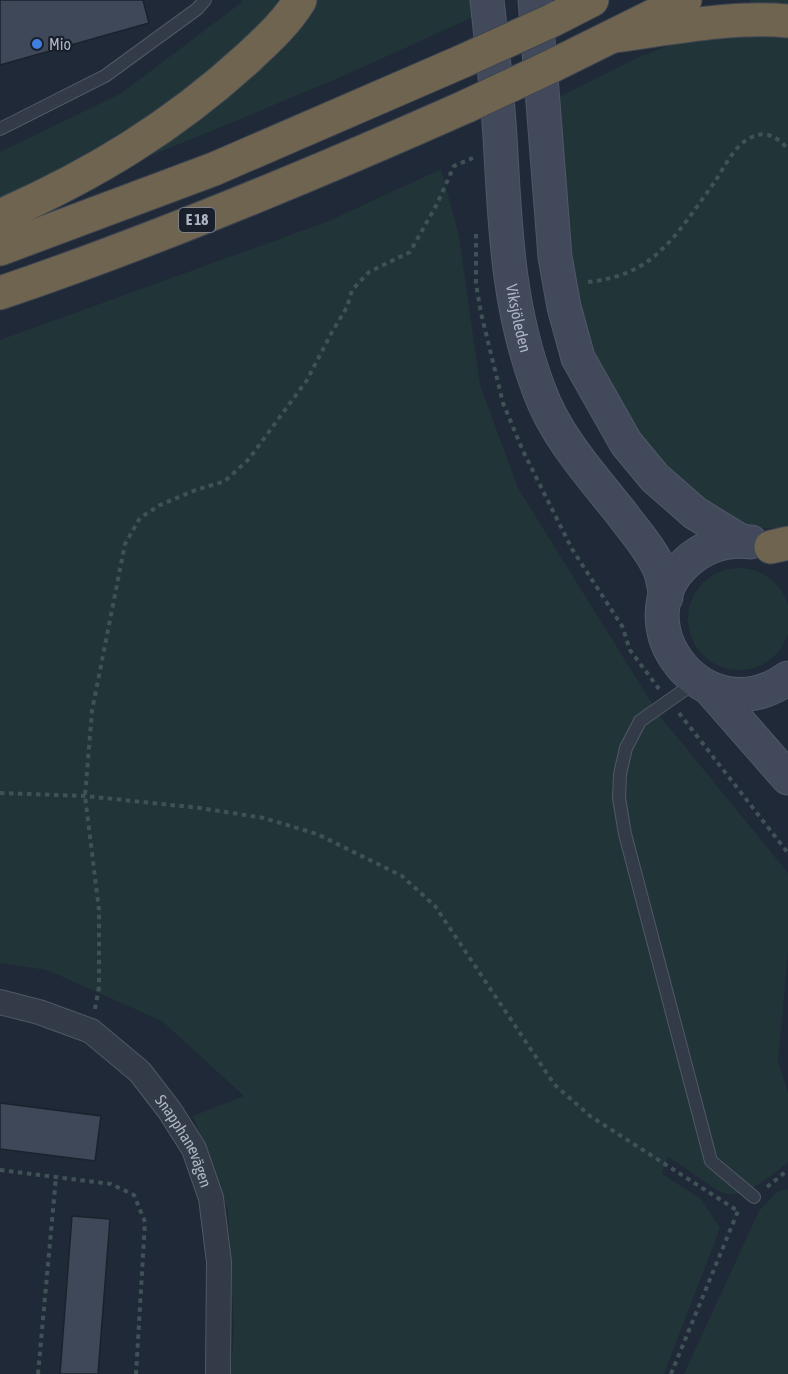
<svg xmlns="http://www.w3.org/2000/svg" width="788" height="1374" font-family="'Asap Condensed',sans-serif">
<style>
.green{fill:#213538}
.building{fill:#3e4859;stroke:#1b222e;stroke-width:1.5}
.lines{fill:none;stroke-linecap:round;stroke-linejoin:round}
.service-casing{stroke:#505866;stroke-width:14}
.minor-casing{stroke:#505866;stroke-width:26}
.secondary-casing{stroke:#505866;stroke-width:35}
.motorway-casing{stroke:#3e4552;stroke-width:35}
.path{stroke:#3f5256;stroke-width:4;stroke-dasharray:4.5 4.5;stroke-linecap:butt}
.service{stroke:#333b48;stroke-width:12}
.minor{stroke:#333b48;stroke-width:24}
.secondary{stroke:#41495b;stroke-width:33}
.motorway{stroke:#6e6450;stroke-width:33}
.motorway-bridge-casing{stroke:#3e4552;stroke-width:35;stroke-linecap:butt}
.motorway-bridge{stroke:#6e6450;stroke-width:33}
.shop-dot{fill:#3f7fe0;stroke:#19202c;stroke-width:2}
.labels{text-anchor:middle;stroke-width:4.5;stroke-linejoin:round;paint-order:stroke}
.shield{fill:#19202c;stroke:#818897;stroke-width:1.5}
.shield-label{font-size:15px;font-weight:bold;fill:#adb5c5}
.poi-label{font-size:16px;fill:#adb5c5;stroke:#19202c;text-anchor:start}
.street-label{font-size:16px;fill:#adb5c5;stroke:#19202c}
</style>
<rect width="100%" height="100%" fill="#202937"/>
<!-- green -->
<g class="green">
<path d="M242 0H470L473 17 350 73 197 137 61 191 0 199V152L120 94 241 3Z"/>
<path d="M749 0H788V9L753 6Z"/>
<path d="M740 34 788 37V525L779 528H758L734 522 678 477 629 422 587 339 567 247 555 99 637 58 697 35Z"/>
<path d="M441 169 459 236 480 385 518 488 659 715 788 873V952L778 1061 788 1093V1162C774 1174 747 1197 727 1194 716 1192 681 1164 668 1157L662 1174 701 1199 720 1228 664 1374H231L234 1329 228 1210 193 1116 244 1096 162 1021 47 970 0 963V340L329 221Z"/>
<circle cx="739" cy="619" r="51"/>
<path d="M788 1189V1374H684L759 1211 777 1192Z"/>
</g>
<!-- building -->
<g class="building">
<path d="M0 0H143L149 23 0 65Z"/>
<path d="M0 1103 101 1116 95 1161 0 1149Z"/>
<path d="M72 1216 110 1219 98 1374H60Z"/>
</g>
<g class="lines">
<!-- service casing -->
<g class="service-casing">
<g id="service">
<path d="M0 129 105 76 197 9 205 0"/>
<path d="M697 681 640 721 626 748 620 774 619 798 625 834 711 1161 754 1197"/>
</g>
</g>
<!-- minor casing -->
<g class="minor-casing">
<g id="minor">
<path id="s1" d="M0 1002 39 1012 91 1031 140 1072 170 1111 194 1149 211 1198 219 1262 218 1374"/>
</g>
</g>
<!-- secondary casing -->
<g class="secondary-casing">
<g id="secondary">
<path id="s2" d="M487 0C492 45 497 90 500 136 505 224 507 306 539 390 556 437 591 475 622 514 635 532 651 549 660 570 663 578 664 588 666 597"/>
<path d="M535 0 555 257 564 307 578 358 626 443 655 478 695 513 739 540"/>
<path d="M751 542C727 539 706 545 687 562 618 624 706 737 788 678"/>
<path d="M710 689 788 778"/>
</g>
</g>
<!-- motorway casing -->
<g class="motorway-casing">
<g id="motorway">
<path d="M553 20 592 0"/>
<path d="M615 36C672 28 731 16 788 21"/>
<path d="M554 65 685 0"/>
<path d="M0 216C93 175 174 126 249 57 267 40 287 22 300 0"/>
<path d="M0 249 214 169 463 61"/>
<path d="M0 293C159 239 314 174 467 106"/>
<path d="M771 547 788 543"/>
</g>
</g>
<!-- path -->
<g class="path">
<path d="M476 234V284L481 313 503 403 523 451 572 549 622 626 630 650 659 689"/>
<path d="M588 282C615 279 639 271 659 252 680 233 697 206 714 183 724 168 735 144 752 137 767 130 778 138 788 149"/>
<path d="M679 713 788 853"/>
<path d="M0 793 85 796 200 808 264 818 317 834 402 876 435 906 554 1084 590 1116 738 1211"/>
<path d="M95 1009 99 987V910L85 796 92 711 125 544 140 518 160 505 193 491 225 481 249 459 307 380 332 332 347 307 352 290 369 272 410 252 437 204 454 166 473 158"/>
<path d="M0 1170 111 1184 134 1195 145 1222 136 1374"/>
<path d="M767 1187 788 1170"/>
<path d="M38 1374 56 1177"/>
<path d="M671 1374 738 1211"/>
</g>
<!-- service -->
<use href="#service" class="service"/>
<!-- minor -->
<use href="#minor" class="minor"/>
<!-- secondary -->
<use href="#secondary" class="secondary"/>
<!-- motorway -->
<use href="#motorway" class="motorway"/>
<!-- motorway-bridge casing -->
<g class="motorway-bridge-casing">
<g id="motorway-bridge">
<path d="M463 61 553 20"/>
<path d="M467 106 554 65"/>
</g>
</g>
<!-- motorway-bridge -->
<use href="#motorway-bridge" class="motorway-bridge"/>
</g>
<!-- markers -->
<circle class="shop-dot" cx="37" cy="44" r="6"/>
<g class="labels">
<!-- shield labels -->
<rect class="shield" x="179" y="208" width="36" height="24" rx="4.5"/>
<g class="shield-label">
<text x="197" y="225">E 18</text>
</g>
<!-- poi labels -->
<g class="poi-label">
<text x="49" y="50">Mio</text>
</g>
<!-- street labels -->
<g class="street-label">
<text dy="6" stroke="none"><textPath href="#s2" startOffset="320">Viksjöleden</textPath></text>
<text dy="6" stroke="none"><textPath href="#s1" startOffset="242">Snapphanevägen</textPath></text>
</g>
</g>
</svg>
